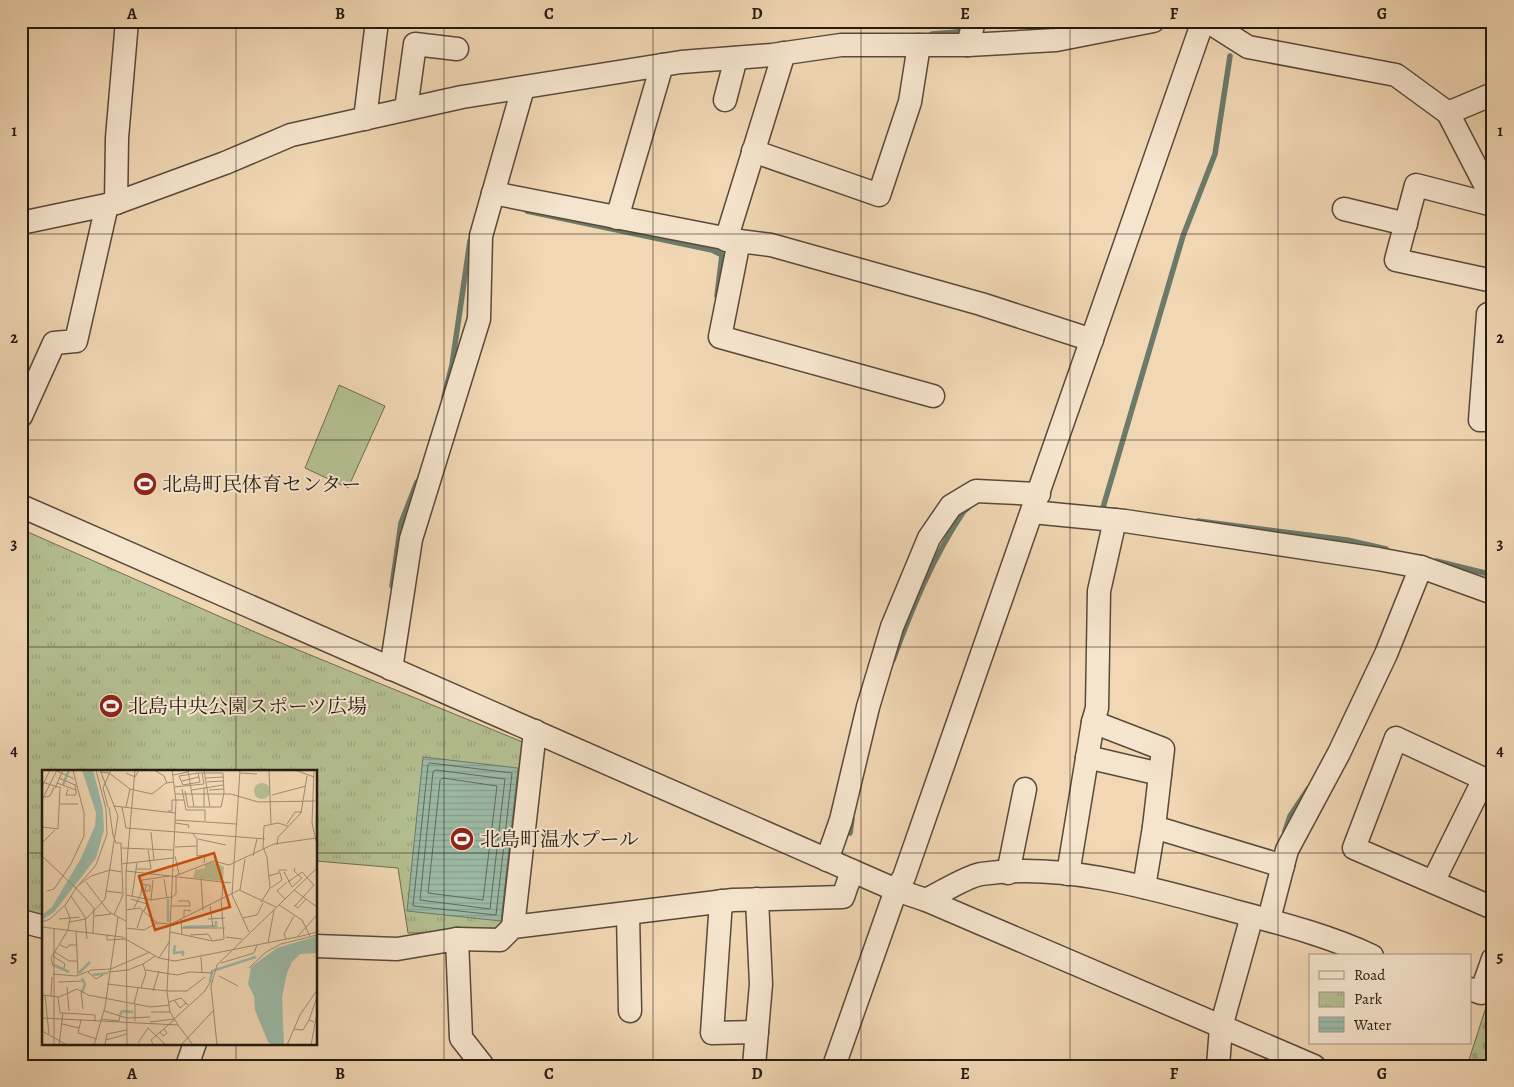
<svg xmlns="http://www.w3.org/2000/svg" width="1514" height="1087" font-family="Alegreya,'Noto Serif JP',serif">
<style>
.green{fill:#b4bf91;stroke:#6c6d52}
.cemetery{fill:url(#cemetery-stones);stroke:#6c6d52}
.park{fill:url(#park-tufts);stroke:#6c6d52}
.water{fill:url(#water-rules);stroke:#6c7a6b}
.lines{fill:none;stroke-linecap:round;stroke-linejoin:round}
.shore{stroke:#606a5c;stroke-width:1}
.stream{stroke:#6c7a6b;stroke-width:5.5}
.minor-casing{stroke:#584a3a;stroke-width:25}
.minor{stroke:#f6e5ce;stroke-width:22}
.grid{fill:none;stroke:#251b12;stroke-width:1;stroke-opacity:0.55}
.labels{text-anchor:middle;stroke-width:4;stroke-linejoin:round;paint-order:stroke}
.poi-label{font-size:20px;fill:#251b12;stroke:#f6e5ce;text-anchor:start}
.inset-river{fill:none;stroke:#9cbaa7;stroke-width:2.5}
.inset-road{fill:none;stroke:#9f8c73;stroke-width:1}
.view{fill:#cb500d;fill-opacity:0.15;stroke:#cb500d;stroke-width:2.5}
.inset-edge{fill:none;stroke:#251b12;stroke-width:2.5}
.neatline{fill:none;stroke:#251b12;stroke-width:2}
.grid-label{font-size:16px;text-anchor:middle;font-weight:bold;fill:#251b12}
</style>
<defs>
<pattern id="cemetery-stones" width="16" height="16" patternUnits="userSpaceOnUse" patternTransform="scale(1.25)"><rect width="16" height="16" fill="#b4bf91"/><path d="M2 7V4a2 2 0 0 1 4 0v3zM10 15v-3a2 2 0 0 1 4 0v3z" fill="#9ba47c"/></pattern>
<pattern id="park-tufts" width="24" height="20" patternUnits="userSpaceOnUse" patternTransform="scale(1.25)"><rect width="24" height="20" fill="#b4bf91"/><path d="M3 7l-1-3M5 7V3M7 7l1-3M15 17l-1-3M17 17v-4M19 17l1-3" fill="none" stroke="#9ba47c"/></pattern>
<pattern id="water-rules" width="6" height="5" patternUnits="userSpaceOnUse" patternTransform="scale(1.25)"><rect width="6" height="5" fill="#9cbaa7"/><path d="M0 2.5h6" fill="none" stroke="#869f8f"/></pattern>
</defs>
<rect width="100%" height="100%" fill="#f1d7b3"/>
<filter id="stains"><feTurbulence type="fractalNoise" baseFrequency=".004" numOctaves="4"/><feColorMatrix values="0 0 0 0 .2 0 0 0 0 .09 0 0 0 0 .02 0 0 0 .5 -.17"/></filter>
<radialGradient id="worn" r=".72"><stop offset=".6" stop-color="#630" stop-opacity="0"/><stop offset="1" stop-color="#630" stop-opacity=".3"/></radialGradient>
<!-- green -->
<path class="green" d="M339 385 385 406 348 488 305 468Z"/>
<!-- cemetery -->
<path class="cemetery" d="M1487 1004 1493 1006V1066H1467Z"/>
<!-- park -->
<path class="park" d="M21 529 264 636 525 743 502 931 408 933 398 868 316 861V771H44V917H36L21 904Z"/>
<!-- water -->
<path class="water" d="M423 757 518 768 501 921 407 911Z"/>
<g class="lines">
<!-- shore -->
<g class="shore">
<path d="M430 763 512 773 496 915 413 906 428 765Z"/>
<path d="M436 770 505 779 490 909 420 900 433 772Z"/>
<path d="M443 778 497 786 483 900 428 893 440 781Z"/>
</g>
<!-- stream -->
<g class="stream">
<path d="M932 34 958 32 961 21"/>
<path d="M527 211 712 250 722 255 717 296"/>
<path d="M444 397 452 365 470 241"/>
<path d="M1104 511H1102L1183 236 1215 154 1230 56"/>
<path d="M1198 521 1347 540 1386 549"/>
<path d="M1436 561 1493 575"/>
<path d="M392 586 401 523 417 482"/>
<path d="M893 660C912 608 933 557 964 511L968 508"/>
<path d="M1285 831 1290 816 1308 789"/>
<path d="M850 833 852 819"/>
</g>
<!-- minor casing -->
<g class="minor-casing">
<g id="minor">
<path d="M1207 21 1248 47 1396 75 1448 113 1493 200"/>
<path d="M968 45 974 21"/>
<path d="M725 100 736 58"/>
<path d="M406 109 415 44 457 49"/>
<path d="M1448 113 1493 94"/>
<path d="M365 119 377 21"/>
<path d="M753 151 879 195 910 102 919 45"/>
<path d="M493 193 739 241"/>
<path d="M116 203 117 138 127 21"/>
<path d="M1493 205 1416 185 1396 260 1493 281"/>
<path d="M1344 209 1406 224"/>
<path d="M617 218 662 65"/>
<path d="M21 223 116 203 225 163 291 135 462 97 681 62 772 55 841 45H968L1056 40 1153 21"/>
<path d="M726 240 784 53"/>
<path d="M1488 314 1480 420H1493"/>
<path d="M933 396 720 337 739 241 771 245 981 304 1092 340"/>
<path d="M21 416 54 343 76 341 107 205"/>
<path d="M21 506 896 890 926 900 1314 1066"/>
<path d="M1032 512 1125 521 1378 559 1421 567 1493 593"/>
<path d="M391 669 411 539 479 319 481 236 523 88"/>
<path d="M1093 722 1163 749 1154 827"/>
<path d="M1087 757 1160 774"/>
<path d="M827 860 841 820 868 707 892 627 929 538 951 506 976 491 1039 494"/>
<path d="M1008 873 1025 789"/>
<path d="M1068 874 1093 722 1097 708 1099 591 1115 520"/>
<path d="M1433 882 1484 779 1396 738 1354 848 1493 908"/>
<path d="M1144 887 1154 827 1283 866"/>
<path d="M926 900C941 893 965 877 981 874 1064 862 1151 888 1231 910 1279 923 1327 935 1372 956"/>
<path d="M721 901 712 1033 757 1032"/>
<path d="M628 914 630 1011"/>
<path d="M1269 919 1287 850 1339 753 1386 654 1421 567"/>
<path d="M21 921 44 927"/>
<path d="M513 927 535 731"/>
<path d="M457 939 461 1038 483 1066"/>
<path d="M316 946 397 949 457 939 500 940 513 927 733 900 843 897 852 871"/>
<path d="M1470 989 1481 993 1493 959"/>
<path d="M187 1066 195 1043"/>
<path d="M754 1066 761 984 757 899"/>
<path d="M834 1066 896 890 904 877 1203 21"/>
<path d="M1218 1066 1221 1027 1252 916"/>
</g>
</g>
<!-- minor -->
<use href="#minor" class="minor"/>
</g>
<!-- grid -->
<path class="grid" d="M236 21V771M444 21V1066M653 21V1066M861 21V1066M1070 21V1066M1278 21V1066M21 234H1493M21 440H1493M21 647H1493M21 853H44M316 853H1493M236 1043V1066"/>
<!-- icons -->
<defs>
<g id="stadium-disc" transform="scale(1.25)"><circle r="9.5" fill="#8f2418" stroke="#f6e5ce"/><path d="M0-5a6.5 5 0 1 0 0 10a6.5 5 0 1 0 0-10ZM-3.5-1.8h7v3.6h-7Z" fill="#fff"/></g>
</defs>
<g fill-rule="evenodd">
<use href="#stadium-disc" x="145" y="484"/>
<use href="#stadium-disc" x="111" y="706"/>
<use href="#stadium-disc" x="462" y="839"/>
</g>
<g class="labels">
<!-- poi labels -->
<g class="poi-label">
<text x="162" y="491">北島町民体育センター</text>
<text x="128" y="713">北島中央公園スポーツ広場</text>
<text x="480" y="846">北島町温水プール</text>
</g>
</g>
<!-- overview -->
<g transform="translate(42 770)">
<rect width="275" height="275" fill="#f1d7b3"/>
<path d="M212 21a8 8 0 1 1 16 0a8 8 0 1 1-16 0Z" fill="#b4bf91"/>
<path d="M172 92 182 97 181 111 151 108 154 97 155 100 163 98V94Z" fill="#b4bf91"/>
<path d="M40 0H51L61 39 62 60 54 88 12 142 0 150V145L10 137 39 88 53 56 54 43ZM275 166V183L258 184 250 192 245 203 240 227 242 275H231L226 272 213 240 212 226 206 214 209 197 235 178Z" fill="#9cbaa7"/>
<path class="inset-river" d="M21 15 27 0M275 46V65M126 129V152M141 157 174 156V151M133 175 132 183 141 182V186M12 195 27 202M37 203 48 192M51 205 66 203M168 212 170 201 214 187M40 222 43 214 40 208M78 245 80 241 91 242"/>
<path class="inset-road" d="M112 0 122 6 125 13M130 0 134 31 125 222 128 242 136 255M146 0 152 37M162 0 168 37M198 0 190 125 207 162M227 0 229 54M253 0 272 7M272 0 270 53 275 75M15 1 32 9M58 2 67 3 88 19 110 24 124 13 131 12M84 3 93 7 97 0M198 3 215 4M131 5 146 2M17 8 33 15M164 8 181 7M140 11 157 7M0 12 19 18M165 12 181 11M15 13 34 20 33 14M0 17 8 0M132 17 162 14 160 3M162 17V37M13 18 21 0M26 19 24 25H34V20M140 19 144 40H163V51M150 20 181 15M167 20 182 19M143 21 146 37H179L182 23 181 3H156L137 6 141 15 158 12 156 3M133 24H189L216 32 273 31M230 25 264 16M2 27 8 26 12 17M0 30 15 0M18 34H36M72 36 133 43M66 37 61 18 69 0M67 37 71 65 74 73H79V78L81 125 72 145M80 37 84 58 223 69M84 37 88 19M126 41H130V30H142M133 50 194 54M133 53 147 55 146 58M245 54 253 42H260M0 57 16 59 18 19M109 62 112 90M151 64 155 69V86L163 85 162 93M156 69 184 75M0 73 13 60M235 75 236 67 259 43 265 6M133 77 155 76M79 78 131 80M0 86 34 118 24 134 8 149 0 152M133 86 137 104M211 86 215 69M79 94 131 88M95 99H109L106 80M84 101 189 113M242 102 250 117M133 106 172 91 187 95 232 74 274 68M226 106 237 103V100H245M122 109 125 128M159 109 161 140M44 112 67 142 84 151M246 112 260 102 272 115 253 136M100 114 104 115H108V121H103L104 115M37 115 49 106 68 100 80 102M250 117 260 108 252 101 253 98M229 118 240 110 238 103M198 120 203 89M252 120 275 137M5 121 12 119 29 94 42 66V43L31 0M64 121 80 123M84 125 109 130 129 127M29 126 43 147 45 169M90 126 95 93M129 128 134 124V107M180 128 181 112M89 129 105 134 102 141M243 129 235 121 245 112M109 130 111 110M219 132 228 118 225 87 221 77 222 56 236 53 246 56M237 135 260 150 268 166M252 135 256 138 264 129M129 136H148L147 131H136M168 136 171 157M92 138 99 124 100 110 128 106M84 140 98 138 115 153 128 154M53 146 69 144M142 148V140L149 141M201 148 215 145 221 133M17 149 38 147M139 149 140 164M166 149 183 148M27 152 44 149 63 129 76 46 58 0M129 154 197 120 234 137M0 157 80 167 117 188 133 191 255 167 275 145M12 158V275M84 158 102 160 115 153M95 158 101 140M140 158H183M34 161 36 204M128 162 171 171 182 169 179 128M51 163 52 138 34 118 54 95 65 64 64 39 54 0M65 165V170L83 169M148 165 166 164 170 170M184 167 200 169M256 167 275 162M244 169 242 164 252 146M226 173 232 140M18 175 25 178 27 175H34M13 182 27 191H35M11 186 23 194 22 198M159 187 160 202M117 188 127 172M179 193 212 183 215 175M11 196 9 188 26 160 28 148 23 136M207 198 224 182 239 174 275 165M104 200 135 205 148 202 171 203M46 202 54 209 61 205M66 202 86 200 101 194M11 204 34 206 50 200 69 199 108 182M177 206 196 216M16 212 41 211M65 214 125 221M25 217 27 241M99 218 104 203 101 194 113 186M39 221 41 239M111 221 117 201M125 221H145L163 207M0 225 17 227 35 219 46 225 109 237 127 235M3 225 7 264M9 226 10 207M16 227 18 243H21L17 275M133 231 138 238 144 233M127 232 139 228 146 235M92 234 96 218M62 241 85 248 108 247M109 242H128M21 243 40 244M40 244 53 245V251M0 248 136 255 151 275M59 249 77 251 78 246M39 250 36 263 55 269M93 251V235M108 252 132 249 162 222 169 211M272 252 267 250 275 227M20 254 37 258M252 259 261 260 267 250M0 261 25 275M118 262 121 266 125 263 122 259M64 270 85 264M96 273 106 258 124 275M63 274 65 264 85 260M111 274 109 270 132 250M52 275 63 237 76 147M85 275 84 103 93 0M139 275 171 241M175 275 169 216 175 195 275 98M245 275 258 245 275 220M269 275 275 243"/>
<path class="view" d="M172 83 188 137 113 160 97 106Z"/>
<rect width="275" height="275" class="inset-edge"/>
</g>
<!-- margin -->
<rect width="1514" height="1087" fill="none" stroke="#f1d7b3" stroke-width="55"/>
<!-- legend -->
<rect x="1309" y="954" width="162" height="90" fill="#f6e5ce" stroke="#a29483"/>
<rect x="1319" y="971" width="25" height="8" fill="#f6e5ce" stroke="#a29483"/>
<text x="1354" y="980" font-size="15" fill="#251b12">Road</text>
<rect x="1319" y="992" width="25" height="15" fill="url(#park-tufts)" stroke="#a29483"/>
<text x="1354" y="1004" font-size="15" fill="#251b12">Park</text>
<rect x="1319" y="1017" width="25" height="15" fill="url(#water-rules)" stroke="#a29483"/>
<text x="1354" y="1030" font-size="15" fill="#251b12">Water</text>
<rect x="28" y="28" width="1458" height="1032" class="neatline"/>
<g class="grid-label">
<text x="132" y="19">A</text>
<text x="340" y="19">B</text>
<text x="549" y="19">C</text>
<text x="757" y="19">D</text>
<text x="965" y="19">E</text>
<text x="1174" y="19">F</text>
<text x="1382" y="19">G</text>
<text x="14" y="136">1</text>
<text x="1500" y="136">1</text>
<text x="14" y="343">2</text>
<text x="1500" y="343">2</text>
<text x="14" y="549">3</text>
<text x="1500" y="549">3</text>
<text x="14" y="756">4</text>
<text x="1500" y="756">4</text>
<text x="14" y="962">5</text>
<text x="1500" y="962">5</text>
<text x="132" y="1079">A</text>
<text x="340" y="1079">B</text>
<text x="549" y="1079">C</text>
<text x="757" y="1079">D</text>
<text x="965" y="1079">E</text>
<text x="1174" y="1079">F</text>
<text x="1382" y="1079">G</text>
</g>
<rect width="100%" height="100%" filter="url(#stains)"/>
<rect width="100%" height="100%" fill="url(#worn)"/>
</svg>
